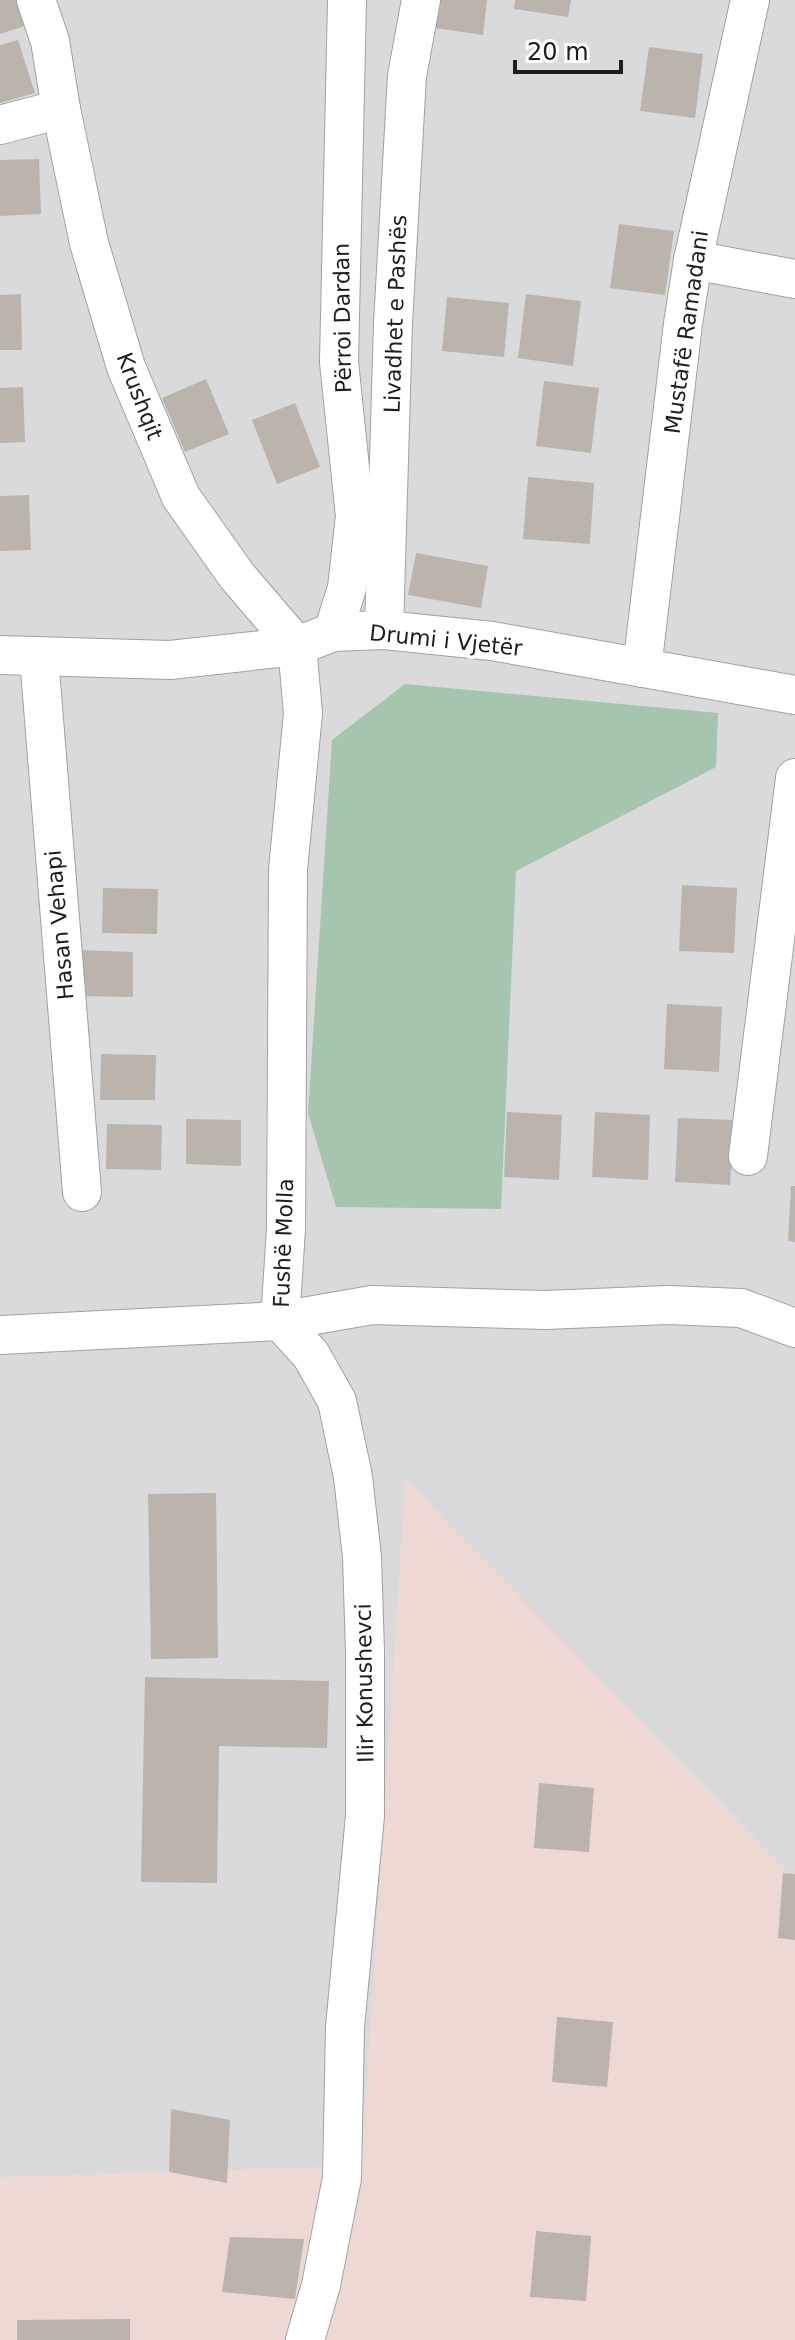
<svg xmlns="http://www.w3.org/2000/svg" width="795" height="2340" font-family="'DejaVu Sans',sans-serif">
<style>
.residential{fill:#dbdada}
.commercial{fill:#eed8d3}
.cemetery{fill:#a5c5af}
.building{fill:#bab4ad}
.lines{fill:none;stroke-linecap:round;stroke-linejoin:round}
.minor-casing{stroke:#a1a1a1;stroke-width:40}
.minor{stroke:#fff;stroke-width:38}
.labels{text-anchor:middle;stroke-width:7;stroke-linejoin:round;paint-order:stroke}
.street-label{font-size:22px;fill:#1d1d1d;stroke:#fff}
</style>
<rect width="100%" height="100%" fill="#edebe3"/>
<!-- residential -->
<path class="residential" d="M0 0H795V1880L406 1481 362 2166 0 2178Z"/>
<!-- commercial -->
<path class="commercial" d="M406 1480 795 1880V2340H0V2178L362 2166Z"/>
<!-- cemetery -->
<path class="cemetery" d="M405 684 718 713 716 767 516 871 501 1209 336 1207 308 1113 332 740Z"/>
<!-- building -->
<g class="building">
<path d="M0 0H21L28 25 0 34Z"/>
<path d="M432 0H487L483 35 428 27Z"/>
<path d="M515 0H571L568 17 514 9Z"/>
<path d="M18 40 35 93 0 103V45Z"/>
<path d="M649 47 703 54 695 118 640 111Z"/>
<path d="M39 159 41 214 0 216V160Z"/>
<path d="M619 224 674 231 665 295 610 288Z"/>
<path d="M21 294 22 350H0V295Z"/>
<path d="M526 294 581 301 573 366 518 358Z"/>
<path d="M447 297 509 303 504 357 442 351Z"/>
<path d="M206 379 229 434 185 452 162 398Z"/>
<path d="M544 381 599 388 591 453 536 446Z"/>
<path d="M23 387 25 442 0 443V388Z"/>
<path d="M295 403 320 467 277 484 252 420Z"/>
<path d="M528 477 594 483 590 544 523 539Z"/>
<path d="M29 495 31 550 0 551V496Z"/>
<path d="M416 553 488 566 481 608 408 595Z"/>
<path d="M682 885 737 888 734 953 679 951Z"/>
<path d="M103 888 158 889 157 934 102 933Z"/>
<path d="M78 950 133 952V997L78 996Z"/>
<path d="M667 1004 722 1007 719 1072 664 1069Z"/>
<path d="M101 1054 156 1055 155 1100H100Z"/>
<path d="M507 1112 562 1115 559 1180 504 1177Z"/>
<path d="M595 1112 650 1115 648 1180 592 1177Z"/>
<path d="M678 1118 734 1120 730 1185 675 1182Z"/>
<path d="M186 1119 241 1120V1166L186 1164Z"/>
<path d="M107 1124 162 1125 161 1170 106 1169Z"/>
<path d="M791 1186H795V1242L788 1241Z"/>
<path d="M216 1493 218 1658 151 1659 148 1494Z"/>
<path d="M145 1677 329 1681 327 1748 219 1746 217 1883 141 1882Z"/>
<path d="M539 1783 594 1788 589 1852 534 1848Z"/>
<path d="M783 1873 795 1874V1940L778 1938Z"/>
<path d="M557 2017 613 2022 607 2087 552 2082Z"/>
<path d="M171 2109 230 2120 227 2183 169 2172Z"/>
<path d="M536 2231 591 2236 586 2301 530 2297Z"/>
<path d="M230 2237 304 2239 295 2299 222 2292Z"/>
<path d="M130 2319V2340H17V2320Z"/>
</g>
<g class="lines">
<!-- minor casing -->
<g class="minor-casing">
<g id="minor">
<path d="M36 0 50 41 61 109 89 243 126 367 181 497 237 576 297 646 303 713 288 870 286 1229 280 1321 372 1305 545 1310 668 1305 741 1308 795 1328"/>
<path d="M0 125 61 109"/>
<path d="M693 260 795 279"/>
<path d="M384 630 393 323 407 76 421 0"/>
<path d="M333 632 347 588 355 516 339 362 347 0"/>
<path d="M0 655 170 660 297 646 333 632 384 630 492 641 795 695"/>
<path d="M39 657 82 1192"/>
<path d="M642 668 683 324 693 260 750 0"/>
<path d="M748 1156 795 778"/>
<path d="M0 1335 280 1321 311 1355 337 1401 353 1477 362 1557 365 1652V1816L345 2027 342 2178 321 2285 305 2340"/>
</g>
</g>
<!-- minor -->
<use href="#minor" class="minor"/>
</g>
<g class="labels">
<!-- street labels -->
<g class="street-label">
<text transform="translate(395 314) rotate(-88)" y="8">Livadhet e Pashës</text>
<text transform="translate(342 318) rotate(-91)" y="8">Përroi Dardan</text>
<text transform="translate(686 332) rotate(-82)" y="8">Mustafë Ramadani</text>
<text transform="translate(140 396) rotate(69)" y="8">Krushqit</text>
<text transform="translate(446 640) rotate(6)" y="8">Drumi i Vjetër</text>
<text transform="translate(59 925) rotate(-95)" y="8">Hasan Vehapi</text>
<text transform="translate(283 1243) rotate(-88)" y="8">Fushë Molla</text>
<text transform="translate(364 1683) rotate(-91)" y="8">Ilir Konushevci</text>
</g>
</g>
<!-- scale -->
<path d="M515 60v12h106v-12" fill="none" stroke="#1d1d1d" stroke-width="4"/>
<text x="527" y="60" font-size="24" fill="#1d1d1d" stroke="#ffffff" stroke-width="6" paint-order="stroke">20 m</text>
</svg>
